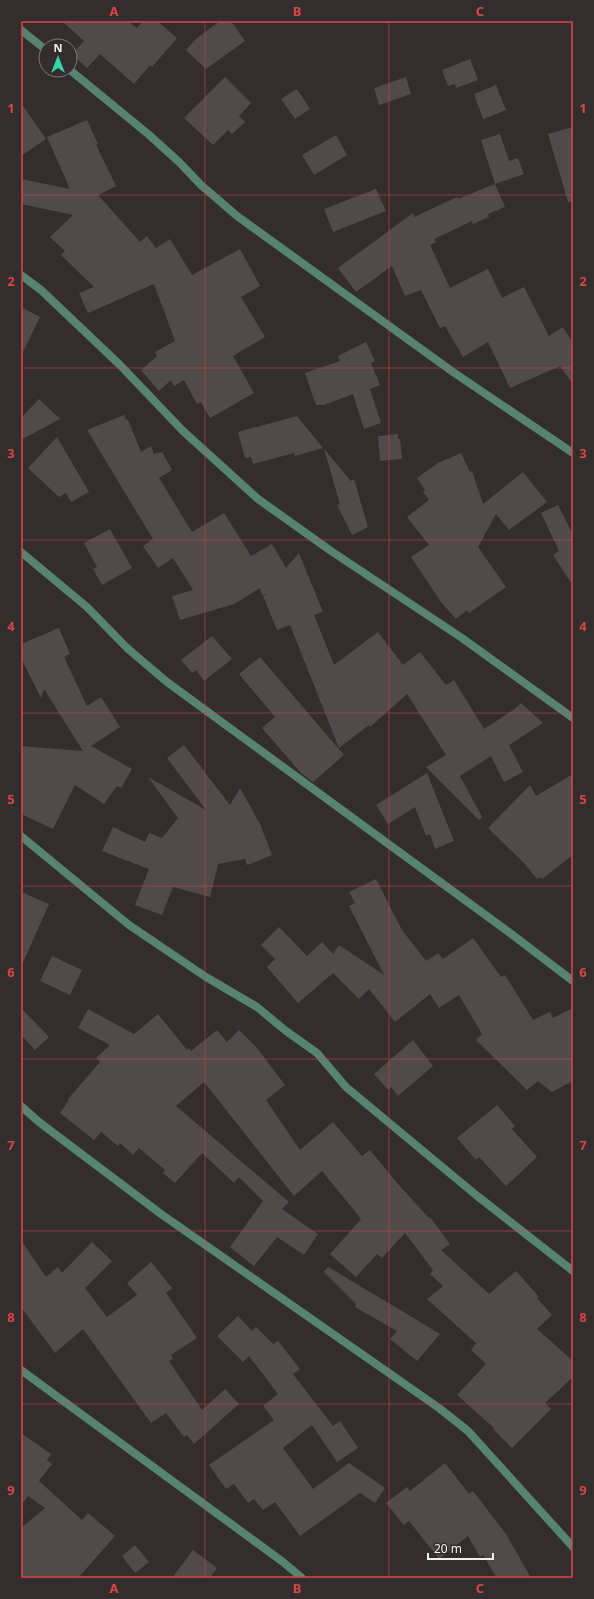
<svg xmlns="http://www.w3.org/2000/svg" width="594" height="1599" font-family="'Noto Sans',sans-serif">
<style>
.building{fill:#514a4b}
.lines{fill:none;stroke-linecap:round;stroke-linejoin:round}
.minor{stroke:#568372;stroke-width:8}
.grid{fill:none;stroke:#da4646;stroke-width:1;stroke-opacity:0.55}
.neatline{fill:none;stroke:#da4646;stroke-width:1.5}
.grid-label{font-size:13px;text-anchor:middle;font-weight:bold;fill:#da4646}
</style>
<rect width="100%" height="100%" fill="#342d2e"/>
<!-- building -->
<g class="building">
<path d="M62 21H128L137 28 143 21H157L177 38 152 67 150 65 134 84 100 54 87 68 72 54 84 41Z"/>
<path d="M220 21H231L245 41 206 69 186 50 197 38Z"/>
<path d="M470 59 478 80 456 88 455 84 448 86 442 70Z"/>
<path d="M225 77 251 103 239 116 245 122 232 134 228 130 213 145 184 118Z"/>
<path d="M406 77 411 94 379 105 374 88Z"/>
<path d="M496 85 506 110 483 119 474 94Z"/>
<path d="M297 89 310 109 295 119 281 99Z"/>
<path d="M21 103 46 139 21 156Z"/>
<path d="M87 120 98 144 96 145 116 186 98 195 140 242 147 236 156 248 170 239 192 275 240 249 260 286 241 297 265 337 233 356 254 393 210 418 201 402 197 404 184 380 174 386 171 380 159 391 141 370 157 356 155 352 175 341 154 284 88 313 79 293 94 287 61 255 65 251 50 237 73 215 21 204V179L70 189 47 137Z"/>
<path d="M573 127V202H568L548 134Z"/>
<path d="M500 134 509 161 518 158 524 174 495 184 481 140Z"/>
<path d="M336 135 347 155 314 175 302 155Z"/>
<path d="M495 184 505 207 488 214 489 217 473 224 472 221 434 239 436 242 430 245 450 288 488 269 502 298 524 287 549 336 563 327 573 343V384L560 366 510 388 488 342 463 357 445 326 440 328 421 290 405 296 392 266 356 292 338 268 413 213 414 217 457 197 458 199Z"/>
<path d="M376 189 386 211 333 232 324 209Z"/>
<path d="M21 307 40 317 21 356Z"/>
<path d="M366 342 375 361 371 363 380 385 370 389 381 423 364 429 353 394 324 405H316L305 373 340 361 338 356Z"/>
<path d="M39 399 60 419 21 440V418Z"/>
<path d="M124 415 126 420H128L141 452 151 446 154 454 162 452 172 470 159 478 192 532 224 513 251 556 272 544 286 568 299 553 323 612 314 615 334 665 378 632 403 665 420 652 446 685 454 680 484 729 513 710 521 703 543 723 509 745 523 772 504 782 491 756 460 776 482 817 479 820 426 767 446 755 407 694 370 727 369 725 339 748 290 625 277 630 263 596 266 594 262 595 260 588 234 604 180 620 172 596 193 590 173 558 158 568 143 546 153 539 87 430Z"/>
<path d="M297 416 323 448 295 456 294 453 253 464 251 457 245 458 238 432Z"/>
<path d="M398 434V439H400L402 459 380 461 378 436Z"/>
<path d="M57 437 89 492 71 502 66 493 59 497 28 468Z"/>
<path d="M324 449 351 481 354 479 368 527 352 535 337 505 340 504Z"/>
<path d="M461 453 470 472 472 471 483 504 523 472 547 502 509 530 496 514 478 547 506 587 469 613 467 610 456 619 441 602 411 557 429 545 407 517 429 500 423 492 425 490 417 478 438 463Z"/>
<path d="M558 505 573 535V586L553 555 559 551 541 513Z"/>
<path d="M110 529 132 568 102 585 93 569 97 567 84 543Z"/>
<path d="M59 628 70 654 64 657 87 706 101 697 120 727 91 746 132 769 121 788 117 786 104 804 75 785 53 829 21 814V746L83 751 44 689 41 698 21 658V644Z"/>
<path d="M212 636 232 659 204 681 196 670 192 673 181 660Z"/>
<path d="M260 657 344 755 313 782 301 773 262 728 275 717 239 674Z"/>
<path d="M184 745 230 805 240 788 260 824 272 855 247 865 245 859 218 864 210 897 173 887 162 915 135 905 149 869 102 851 113 827 145 842 149 833 162 838 178 818 148 777 206 810 167 758Z"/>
<path d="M427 773 454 841 435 849 430 834 426 836 415 807 388 824 376 805Z"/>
<path d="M573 774V855L542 879 540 877 537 879 524 863 488 828 530 785 536 796Z"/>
<path d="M376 879 402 930 426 961 438 953 443 959 473 938 501 977 505 975 533 1020 550 1012 553 1018 573 1008V1081L552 1092 538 1081 527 1090 476 1040 482 1034 459 995 439 1008 430 994 395 1022 369 989 359 999 333 973 298 1003 267 967 275 959 261 945 279 927 307 956 322 942 333 954 339 945 384 975 349 906 355 903 349 892Z"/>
<path d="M21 892 49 904 21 967Z"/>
<path d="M52 956 82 970 70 995 40 981Z"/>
<path d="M21 1008 49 1037 35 1050 21 1035Z"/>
<path d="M88 1009 134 1034 158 1014 187 1050 188 1048 191 1051 217 1030 227 1042 239 1030 257 1048 285 1085 266 1100 300 1150 333 1122 362 1156 370 1150 398 1184 429 1218 430 1217 450 1244 441 1250 489 1294 516 1271 539 1297 537 1298 552 1315 537 1329 573 1361V1377L545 1403 551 1409 512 1448 493 1429 494 1428 457 1395 486 1364 471 1350 476 1343 427 1299 443 1286 430 1274 433 1270 405 1233 382 1258 377 1254 356 1277 330 1254 361 1219 322 1171 294 1196 204 1082 176 1106 289 1202 282 1209 318 1234 304 1255 277 1237 254 1266 230 1247 263 1201 239 1177 234 1183 202 1153 175 1183 163 1173 165 1170 139 1148 133 1155 120 1143 118 1146 101 1132 94 1140 60 1113 69 1100 68 1099 100 1062 96 1058 110 1045 78 1028Z"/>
<path d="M413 1040 433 1066 398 1096 391 1087 388 1090 374 1074Z"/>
<path d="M497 1105 515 1126 512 1129 537 1157 506 1186 479 1157 476 1160 457 1138Z"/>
<path d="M21 1240 46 1277 58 1267 62 1273 92 1242 112 1261 85 1288 107 1317 137 1295 127 1283 151 1262 172 1288 166 1293 197 1338 171 1355 173 1359 169 1361 202 1410 225 1389 239 1404 194 1444 187 1435 184 1437 166 1413 151 1423 83 1329 55 1353 21 1307Z"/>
<path d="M328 1267 412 1317 440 1334 417 1361 390 1339 397 1331 355 1307 356 1304 324 1272Z"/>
<path d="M238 1316 252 1331 256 1327 273 1344 278 1341 300 1369 293 1374 333 1426 340 1421 358 1448 337 1462 312 1425 283 1448 313 1489 349 1463 385 1488 375 1503 360 1493 300 1536 275 1502 263 1510 254 1499 248 1503 234 1484 226 1489 209 1465 274 1420 263 1406 278 1394 249 1356 243 1362 217 1336Z"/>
<path d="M21 1433 51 1454 47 1460 52 1464 39 1481 82 1520 88 1513 115 1536 78 1578H21V1528L45 1508 28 1496 21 1505Z"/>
<path d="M445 1463 469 1494 473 1491 506 1534 531 1578H497L483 1555 480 1557 468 1536 439 1559 409 1521 404 1525 386 1503 407 1487 410 1491Z"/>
<path d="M135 1545 149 1562 135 1573 122 1556Z"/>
<path d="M193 1550 217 1568 210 1578H172Z"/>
</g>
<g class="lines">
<!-- minor -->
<g class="minor">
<path d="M21 30 46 50"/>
<path d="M70 70 148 134 179 162 201 185 237 216 453 372 573 453"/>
<path d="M21 275 41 290 120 365 183 431 258 499 331 551 462 638 573 718"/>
<path d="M21 552 87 607 127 648 167 682 510 933 573 981"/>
<path d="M21 836 129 925 206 977 257 1007 286 1031 317 1053 346 1087 476 1195 573 1271"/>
<path d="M21 1106 39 1122 161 1214 439 1408 468 1431 573 1547"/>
<path d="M21 1370 283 1562 302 1578"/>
</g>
</g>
<!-- grid -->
<path class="grid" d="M205 21V1578M389 21V1578M21 195H573M21 368H573M21 540H573M21 713H573M21 886H573M21 1059H573M21 1231H573M21 1404H573"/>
<!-- border -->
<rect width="594" height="1599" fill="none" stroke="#342d2e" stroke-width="44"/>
<!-- north arrow -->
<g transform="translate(58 58)"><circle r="19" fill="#342d2e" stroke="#807a7b"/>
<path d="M0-3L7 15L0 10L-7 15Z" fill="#34d4a8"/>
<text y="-6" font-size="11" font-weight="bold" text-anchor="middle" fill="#f3eeee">N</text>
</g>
<!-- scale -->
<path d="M428 1553v6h65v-6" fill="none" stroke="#f3eeee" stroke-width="2"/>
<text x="434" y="1553" font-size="12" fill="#f3eeee" stroke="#342d2e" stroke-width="3" paint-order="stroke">20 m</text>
<rect x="22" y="22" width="550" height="1555" class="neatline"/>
<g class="grid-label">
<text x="114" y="16">A</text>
<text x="297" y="16">B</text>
<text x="480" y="16">C</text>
<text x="11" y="113">1</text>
<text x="583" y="113">1</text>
<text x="11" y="286">2</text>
<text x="583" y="286">2</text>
<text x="11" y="458">3</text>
<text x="583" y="458">3</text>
<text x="11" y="631">4</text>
<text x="583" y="631">4</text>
<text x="11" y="804">5</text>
<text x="583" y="804">5</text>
<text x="11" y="977">6</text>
<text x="583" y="977">6</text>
<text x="11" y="1150">7</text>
<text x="583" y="1150">7</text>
<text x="11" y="1322">8</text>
<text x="583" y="1322">8</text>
<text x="11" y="1495">9</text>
<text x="583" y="1495">9</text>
<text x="114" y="1593">A</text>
<text x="297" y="1593">B</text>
<text x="480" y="1593">C</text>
</g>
</svg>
